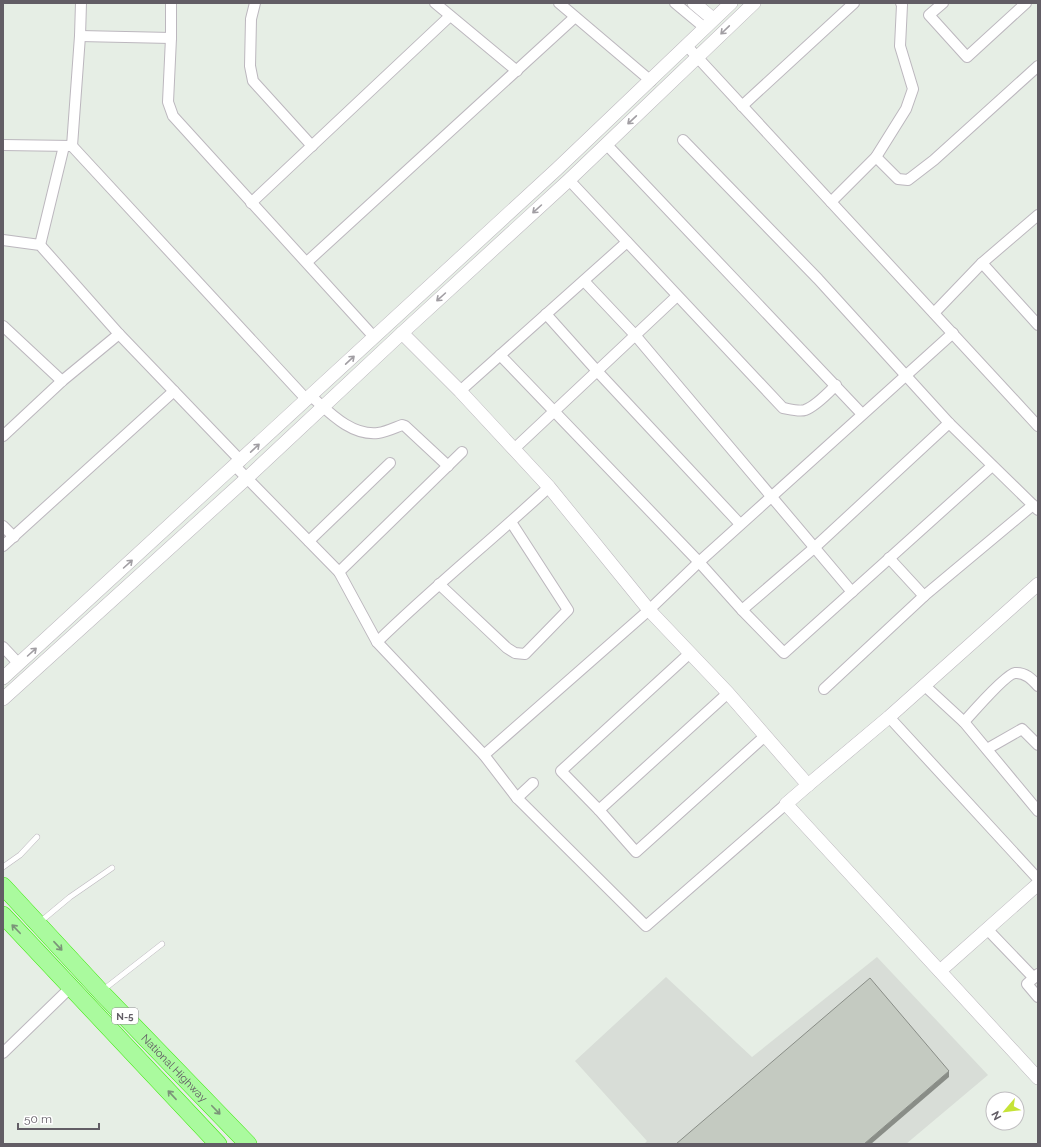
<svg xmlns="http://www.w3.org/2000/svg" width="1041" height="1147" font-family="Raleway,sans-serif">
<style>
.industrial{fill:#d8ddd7}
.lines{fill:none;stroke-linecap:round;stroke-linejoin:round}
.service-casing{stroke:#bcb7be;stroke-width:6}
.minor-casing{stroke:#bcb7be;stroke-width:12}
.tertiary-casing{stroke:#bcb7be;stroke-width:14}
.trunk-casing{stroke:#3beb09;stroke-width:18}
.service{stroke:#fff;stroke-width:5}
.minor{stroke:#fff;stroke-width:10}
.tertiary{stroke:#fff;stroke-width:13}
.trunk{stroke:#aafa9e;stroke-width:17}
.shaded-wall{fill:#898d87}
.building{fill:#c4cac1;stroke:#898d87}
.oneway{stroke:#a19ea3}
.oneway2{stroke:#7b9479}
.labels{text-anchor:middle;stroke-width:3.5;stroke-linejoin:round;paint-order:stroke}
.shield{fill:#fff;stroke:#918e93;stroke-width:1}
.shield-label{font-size:10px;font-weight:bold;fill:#625d65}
.street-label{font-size:11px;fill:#625d65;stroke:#fff}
</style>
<rect width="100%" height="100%" fill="#e6eee5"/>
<!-- industrial -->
<path class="industrial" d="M877 957 988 1075 906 1144H644L647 1141 575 1061 666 977 752 1057Z"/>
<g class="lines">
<!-- service casing -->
<g class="service-casing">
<g id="service">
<path d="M3 867 20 855 37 837"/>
<path d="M40 922 70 897 112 868"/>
<path d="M103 990 162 944"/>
</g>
</g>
<!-- minor casing -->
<g class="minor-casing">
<g id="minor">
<path d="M171 3V38L168 102 173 116 374 337"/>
<path d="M255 3 251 19 250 66 253 81 312 146"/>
<path d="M435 3 517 71"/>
<path d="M559 3 651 81"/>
<path d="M675 3 705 28"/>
<path d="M943 3 929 15 967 57 1026 3"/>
<path d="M80 36 171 38"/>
<path d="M686 45 1038 426"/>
<path d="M742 106 854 3"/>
<path d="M683 140 818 279 949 423 1038 510"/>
<path d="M606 144 862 414"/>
<path d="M3 145 72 146 80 36 81 3"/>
<path d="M72 146 307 400"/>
<path d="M876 157 898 179 908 180 934 160 1038 66"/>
<path d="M569 180 783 408C789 409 799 412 805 410 816 406 828 393 836 385"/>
<path d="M831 202 876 157 906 109 913 89 900 46 902 5 901 3"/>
<path d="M251 203 450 16"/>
<path d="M3 240 40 245 119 334 241 461"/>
<path d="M40 245 64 146"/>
<path d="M307 262 575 17"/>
<path d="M982 263 1038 325"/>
<path d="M584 281 635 335 852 592"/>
<path d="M934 313 982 263 1038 215"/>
<path d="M546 314 597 371 740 524"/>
<path d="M3 326 62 381"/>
<path d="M500 355 699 562 742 610 784 653 992 466"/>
<path d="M460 391 627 242"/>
<path d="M311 396C329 412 351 436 378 433 386 432 394 428 402 425L405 426 448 466"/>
<path d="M3 436 62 381 119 334"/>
<path d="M514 449 677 296"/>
<path d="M235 466 339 572 377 642 484 755 517 798 646 926 786 804"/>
<path d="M3 526 14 537"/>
<path d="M309 541 390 463"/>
<path d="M3 546 174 391"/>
<path d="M889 558 924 596"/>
<path d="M339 572 462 452"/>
<path d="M439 584 507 648 515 653 525 654 568 610 511 522"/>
<path d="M742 610 814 548 949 423"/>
<path d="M377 642C432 588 492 540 549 487"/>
<path d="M3 647 19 664"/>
<path d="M690 653 561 771 599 810 728 693"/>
<path d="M925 686 964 722 1038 811"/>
<path d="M824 689 924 596 1033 505"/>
<path d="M889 717 1038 879"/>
<path d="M964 722C972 713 1006 674 1015 673 1025 672 1032 679 1038 686"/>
<path d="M987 749 1022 729 1038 745"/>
<path d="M484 755 649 610 699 562 953 333"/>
<path d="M517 798 533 783"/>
<path d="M599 810 636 852 765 736"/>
<path d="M987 929 1034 978"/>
<path d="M1038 974 1027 984 1038 997"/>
<path d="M3 1053 71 987"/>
</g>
</g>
<!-- tertiary casing -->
<g class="tertiary-casing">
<g id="tertiary">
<path d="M694 3 713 19"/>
<path d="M402 333 460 391 549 487 649 610 728 693 808 785"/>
<path d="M1038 584 889 717 808 785 786 804 1038 1078"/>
<path d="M3 678 557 169 731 3"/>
<path d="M3 699 247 478 402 333 569 180 754 3"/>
<path d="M940 971 1038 884"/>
</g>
</g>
<!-- trunk casing -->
<g class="trunk-casing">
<g id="trunk">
<path id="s1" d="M3 886 101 992 248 1144"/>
<path d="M3 915 218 1144"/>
</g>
</g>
<!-- service -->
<use href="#service" class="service"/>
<!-- minor -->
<use href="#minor" class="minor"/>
<!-- tertiary -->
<use href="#tertiary" class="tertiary"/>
<!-- trunk -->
<use href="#trunk" class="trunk"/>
</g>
<!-- shaded-wall -->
<path class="shaded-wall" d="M949 1071V1077L871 1144H864Z"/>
<!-- building -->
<path class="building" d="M870 978 949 1071 864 1144H676Z"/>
<!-- one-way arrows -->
<defs><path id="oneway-shaft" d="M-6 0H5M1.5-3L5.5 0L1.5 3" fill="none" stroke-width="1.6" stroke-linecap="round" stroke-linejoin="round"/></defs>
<g class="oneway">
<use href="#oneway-shaft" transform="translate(725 30) rotate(136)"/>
<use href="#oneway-shaft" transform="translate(632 120) rotate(137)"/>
<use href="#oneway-shaft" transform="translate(537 209) rotate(138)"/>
<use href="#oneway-shaft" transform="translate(441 297) rotate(138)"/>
<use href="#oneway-shaft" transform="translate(350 360) rotate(-43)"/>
<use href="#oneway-shaft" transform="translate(255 448) rotate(-43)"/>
<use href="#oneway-shaft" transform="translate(128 564) rotate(-42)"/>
<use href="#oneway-shaft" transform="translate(32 652) rotate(-42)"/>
</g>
<g class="oneway2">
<use href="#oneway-shaft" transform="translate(16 929) rotate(-134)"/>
<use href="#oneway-shaft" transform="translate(58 946) rotate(47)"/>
<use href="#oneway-shaft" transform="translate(172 1095) rotate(-133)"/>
<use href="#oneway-shaft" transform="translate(216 1110) rotate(46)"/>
</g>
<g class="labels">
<!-- shield labels -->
<rect class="shield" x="112" y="1008" width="26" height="16" rx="3"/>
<g class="shield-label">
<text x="125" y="1020">N-5</text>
</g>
<!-- street labels -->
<g class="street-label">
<text dy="4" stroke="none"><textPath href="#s1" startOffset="250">National Highway</textPath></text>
</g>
</g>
<!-- border -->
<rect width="1041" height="1147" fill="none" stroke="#625d65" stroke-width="8"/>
<!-- north arrow -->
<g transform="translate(1005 1111) rotate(242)"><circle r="19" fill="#ffffff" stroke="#c0bec1"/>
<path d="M0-3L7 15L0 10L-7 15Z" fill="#c6e337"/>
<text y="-6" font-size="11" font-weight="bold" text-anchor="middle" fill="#625d65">N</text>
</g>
<!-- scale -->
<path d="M18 1123v6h81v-6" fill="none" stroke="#625d65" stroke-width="2"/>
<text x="24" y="1123" font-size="12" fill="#625d65" stroke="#ffffff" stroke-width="3" paint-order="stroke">50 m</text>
</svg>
